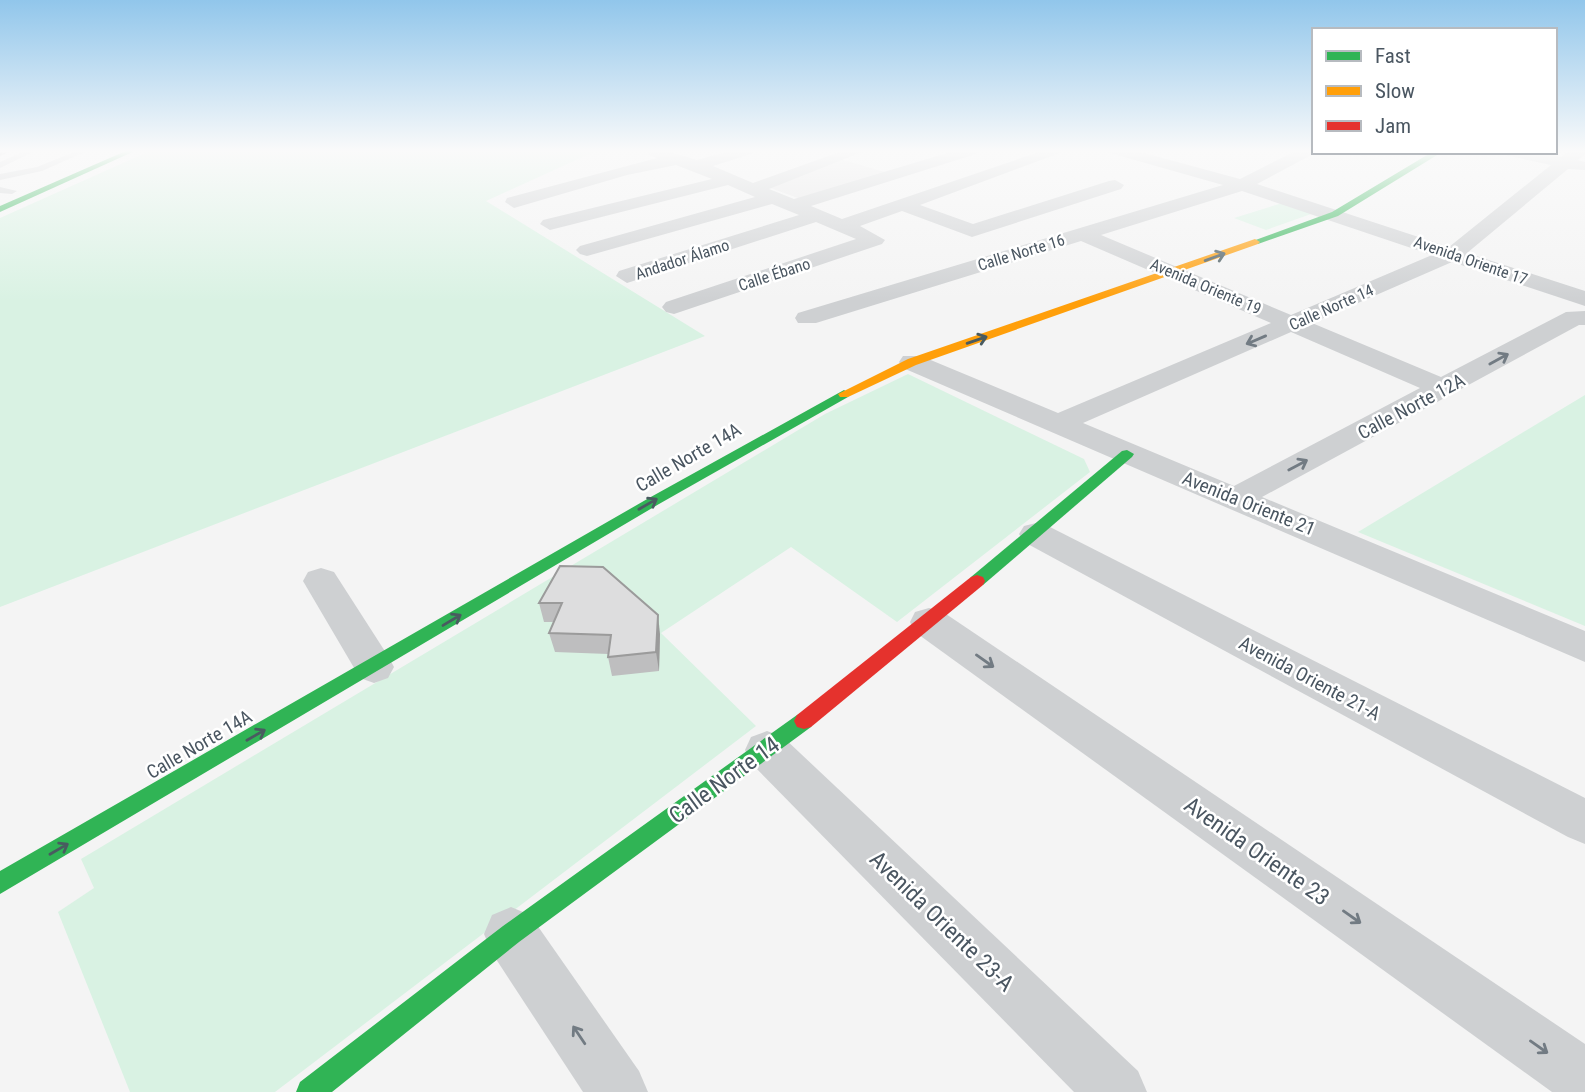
<svg xmlns="http://www.w3.org/2000/svg" width="1585" height="1092" font-family="'Roboto Condensed',sans-serif">
<style>
.education{fill:#e6e5e6}
.green{fill:#d9f2e3}
.lines{fill:none;stroke-linecap:round;stroke-linejoin:round}
.lane{fill:#ced0d2;fill-rule:evenodd}
.street{fill:#ced0d2;fill-rule:evenodd}
.fast{fill:#30b455;fill-rule:evenodd}
.slow{fill:#ff9f0a;fill-rule:evenodd}
.jam{fill:#e5322d;fill-rule:evenodd}
.wall{fill:#bebebf}
.shaded-wall{fill:#9b9b9b}
.building{fill:#ddddde;stroke:#9b9b9b;stroke-width:2}
.oneway{stroke:#495b60}
.oneway2{stroke:#727b83}
.labels{text-anchor:middle;stroke-width:5;stroke-linejoin:round;paint-order:stroke}
.far-street-label{font-size:16px;fill:#4a5661;stroke:#fff}
.street-label{font-size:19px;fill:#4a5661;stroke:#fff}
.near-street-label{font-size:23px;fill:#4a5661;stroke:#fff}
</style>
<rect width="100%" height="100%" fill="#f4f4f4"/>
<!-- education -->
<path class="education" d="M840 159 888 173 803 200 768 187Z"/>
<!-- green -->
<g class="green">
<path d="M152 150H598L486 201 705 336 0 607V218Z"/>
<path d="M1282 203 1314 213 1266 230 1234 218Z"/>
<path d="M908 374 1084 459 1090 472 897 622 791 547 661 633 756 726 275 1092H130L58 912 94 888 81 859 825 414Z"/>
<path d="M1585 395V626L1358 532Z"/>
</g>
<g class="lines">
<!-- lane -->
<g class="lane">
<path d="M27 150H37L0 168V162Z"/>
<path d="M79 150H89L42 171 0 180V174L37 167Z"/>
<path d="M0 187 17 191 12 194 0 193Z"/>
</g>
<!-- street -->
<g class="street">
<path d="M648 150H664L697 160 732 150H756L754 153 713 166 753 183 845 150H867L769 189 794 199 957 150H981L979 153 811 206 842 219 1045 150H1068L920 205 973 224 1109 181 1115 180 1124 185 1121 189 972 237 902 211 860 226 885 240 882 244 674 314 666 312 662 307 666 302 856 239 816 222 627 283 616 276 619 271 799 215 772 204 587 256 580 254 576 250 580 246 755 197 728 185 550 230 540 224 543 220 712 179 676 165 627 175 514 208 505 202 507 198 657 158 649 155Z"/>
<path d="M1108 150H1133L1240 179 1297 150H1314L1315 153 1257 184 1449 247 1551 165 1505 155 1503 152H1537L1561 157 1570 150H1585V154L1578 160 1585 162V170L1568 169 1467 253 1585 291V306L1452 262 1312 323 1441 377 1566 312 1585 311V325H1579L1262 497 1585 631V662L903 368 899 362 903 356H921L1058 413 1271 323 1081 241 816 323H798L795 318 798 313 1223 185 1110 153ZM1242 191 1432 255 1291 315 1101 235ZM1291 332 1420 388 1234 486 1083 423Z"/>
<path d="M1036 523 1048 526 1585 798V844L1568 837 1024 542 1019 534 1024 526Z"/>
<path d="M321 568 334 572 388 656 394 667 388 678 374 683 360 678 303 581 308 572Z"/>
<path d="M929 608 943 612 1585 1044V1092H1552L915 632 910 622 915 612Z"/>
<path d="M767 731 783 737 1138 1071 1147 1092H1074L751 763 745 750 751 737Z"/>
<path d="M511 907 530 915 639 1071 648 1092H583L492 953 484 934 492 915Z"/>
</g>
<!-- fast -->
<g class="fast">
<path d="M128 150H137L0 212V206Z"/>
<path d="M1432 152H1442L1338 216 1258 244 1250 242 1332 212Z"/>
<path d="M844 390 850 394 848 397 659 504 0 894V871L649 498Z"/>
<path d="M1127 450 1134 454 1132 457 983 585H971L969 581 971 577 1122 451Z"/>
<path d="M804 713 811 715 814 721 811 727 519 942 332 1092H296L300 1082 503 926 797 715Z"/>
</g>
<!-- slow -->
<path class="slow" d="M1255 239 1260 242 1258 244 916 365 848 397H840L838 394 908 359Z"/>
<!-- jam -->
<path class="jam" d="M977 575 983 577 985 581 983 585 811 727 804 729 797 727 794 721 797 715 971 577Z"/>
</g>
<!-- wall -->
<path class="wall" d="M560 566 660 634 659 671 612 676 608 657V654L555 652 549 633 554 622H544L539 603Z"/>
<!-- shaded-wall -->
<g class="shaded-wall">
<path d="M0 150H14L0 156Z"/>
<path d="M658 615 660 634 659 671 656 652Z"/>
</g>
<!-- building -->
<path class="building" d="M560 566 603 567 658 615 656 652 608 657 611 635 549 633 562 603H539Z"/>
<!-- one-way arrows -->
<defs><path id="oneway-shaft" d="M-6 0H5M1.5-3L5.5 0L1.5 3" fill="none" stroke-width="1.6" stroke-linecap="round" stroke-linejoin="round" transform="scale(1.75)"/></defs>
<g class="oneway">
<use href="#oneway-shaft" transform="translate(1215 257) rotate(-20)"/>
<use href="#oneway-shaft" transform="translate(977 340) rotate(-19)"/>
<use href="#oneway-shaft" transform="translate(648 504) rotate(-30)"/>
<use href="#oneway-shaft" transform="translate(452 620) rotate(-31)"/>
<use href="#oneway-shaft" transform="translate(256 735) rotate(-30)"/>
<use href="#oneway-shaft" transform="translate(59 849) rotate(-30)"/>
</g>
<g class="oneway2">
<use href="#oneway-shaft" transform="translate(1256 340) rotate(157)"/>
<use href="#oneway-shaft" transform="translate(1499 359) rotate(-29)"/>
<use href="#oneway-shaft" transform="translate(1298 465) rotate(-28)"/>
<use href="#oneway-shaft" transform="translate(985 661) rotate(35)"/>
<use href="#oneway-shaft" transform="translate(1352 917) rotate(35)"/>
<use href="#oneway-shaft" transform="translate(579 1035) rotate(-124)"/>
<use href="#oneway-shaft" transform="translate(1539 1047) rotate(35)"/>
</g>
<!-- sky -->
<linearGradient id="sky" x2="0" y2="1"><stop stop-color="#91c6eb"/><stop offset="0.5" stop-color="#fafafa"/><stop offset="1" stop-color="#fafafa" stop-opacity="0"/></linearGradient>
<rect width="1585" height="302" fill="url(#sky)"/>
<g class="labels">
<!-- far-street labels -->
<g class="far-street-label">
<text transform="translate(1021 252) rotate(-17)" y="6">Calle Norte 16</text>
<text transform="translate(682 259) rotate(-18)" y="6">Andador Álamo</text>
<text transform="translate(1471 260) rotate(19)" y="6">Avenida Oriente 17</text>
<text transform="translate(774 274) rotate(-18)" y="6">Calle Ébano</text>
<text transform="translate(1206 286) rotate(23)" y="6">Avenida Oriente 19</text>
<text transform="translate(1331 307) rotate(-24)" y="6">Calle Norte 14</text>
</g>
<!-- street labels -->
<g class="street-label">
<text transform="translate(1411 406) rotate(-28)" y="7">Calle Norte 12A</text>
<text transform="translate(688 457) rotate(-30)" y="7">Calle Norte 14A</text>
<text transform="translate(1249 503) rotate(22)" y="7">Avenida Oriente 21</text>
<text transform="translate(1310 678) rotate(28)" y="7">Avenida Oriente 21-A</text>
<text transform="translate(199 744) rotate(-30)" y="7">Calle Norte 14A</text>
</g>
<!-- near-street labels -->
<g class="near-street-label">
<text transform="translate(724 780) rotate(-36)" y="8">Calle Norte 14</text>
<text transform="translate(1257 851) rotate(35)" y="8">Avenida Oriente 23</text>
<text transform="translate(942 921) rotate(44)" y="8">Avenida Oriente 23-A</text>
</g>
</g>
<!-- legend -->
<rect x="1312" y="28" width="245" height="126" fill="#ffffff" stroke="#b7bbc0" stroke-width="2"/>
<rect x="1326" y="51" width="35" height="10" fill="#30b455" stroke="#b7bbc0" stroke-width="2"/>
<text x="1375" y="63" font-size="21" fill="#4a5661">Fast</text>
<rect x="1326" y="86" width="35" height="10" fill="#ff9f0a" stroke="#b7bbc0" stroke-width="2"/>
<text x="1375" y="98" font-size="21" fill="#4a5661">Slow</text>
<rect x="1326" y="121" width="35" height="10" fill="#e5322d" stroke="#b7bbc0" stroke-width="2"/>
<text x="1375" y="133" font-size="21" fill="#4a5661">Jam</text>
</svg>
